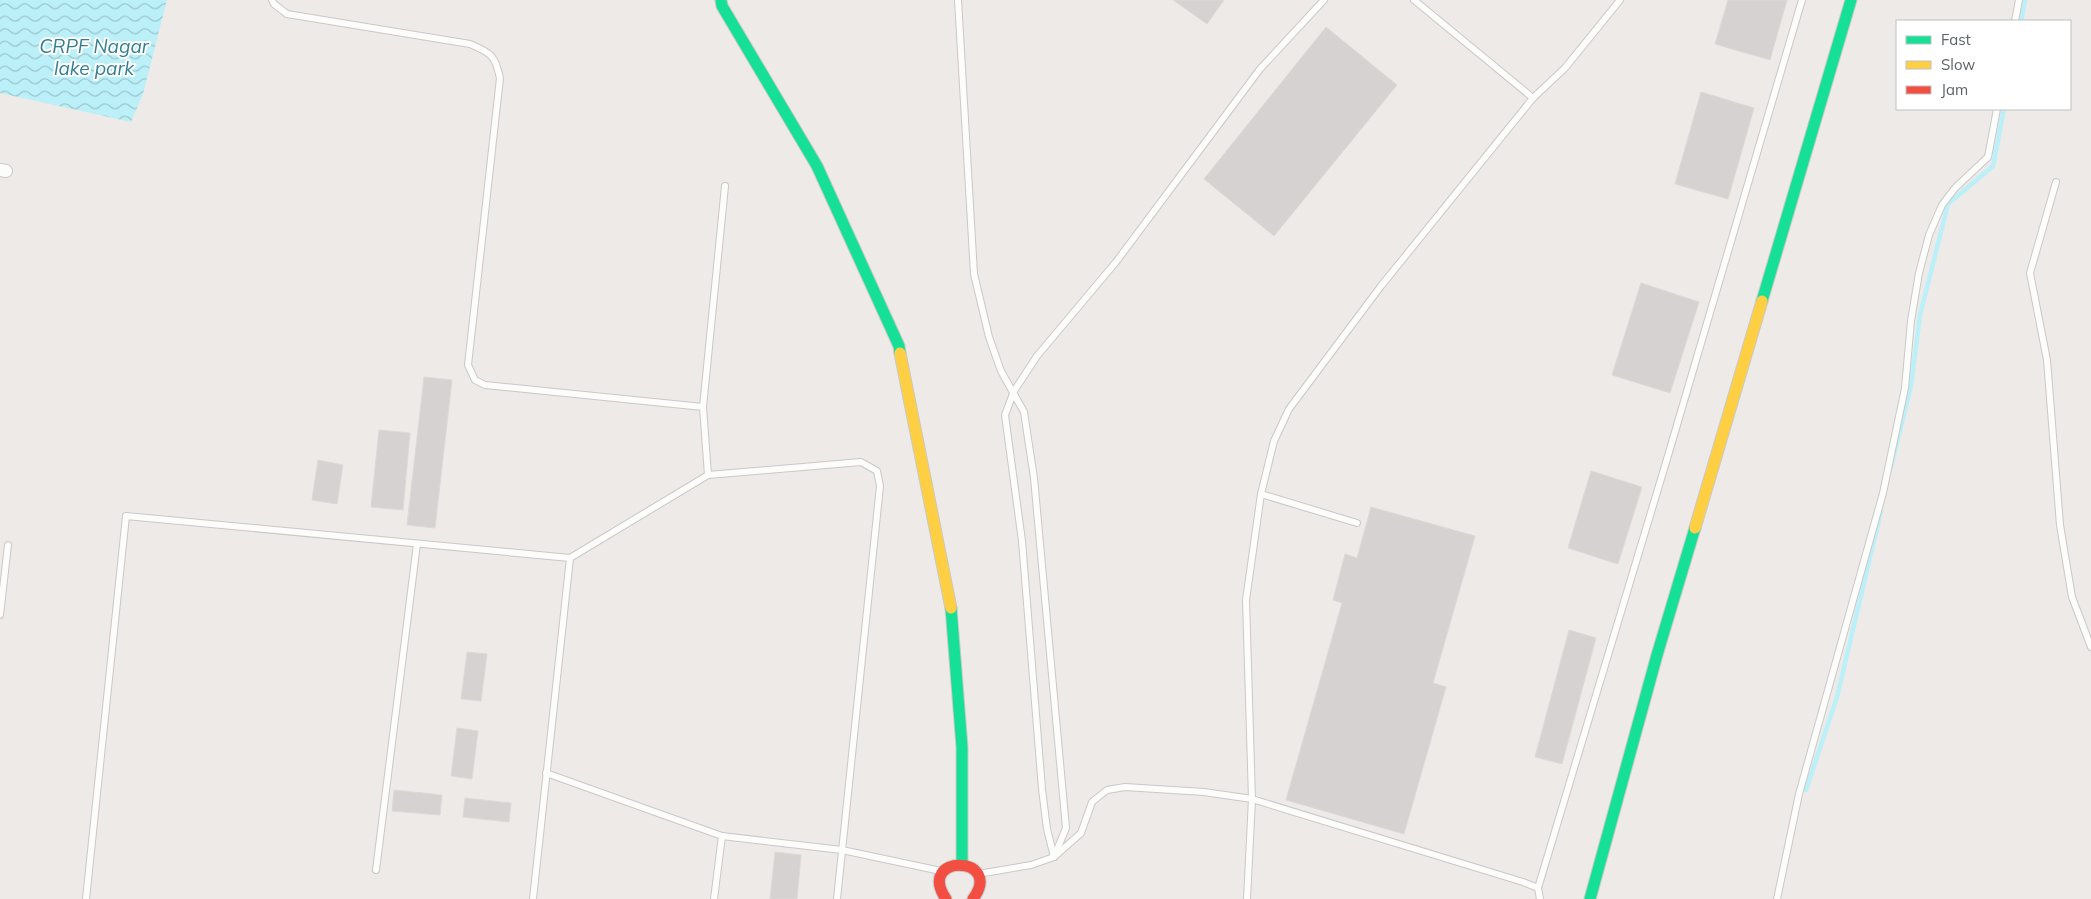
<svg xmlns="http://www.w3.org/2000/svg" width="2091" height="899" font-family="Mulish,sans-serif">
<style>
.water{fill:url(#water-waves)}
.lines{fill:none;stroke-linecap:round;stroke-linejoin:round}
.stream{stroke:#bbf0f8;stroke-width:4.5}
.building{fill:#d5d2d1;stroke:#dcd9d6}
.lane-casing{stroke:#c9c9c9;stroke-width:8}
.street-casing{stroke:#c9c9c9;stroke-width:14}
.fast-casing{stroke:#c9c9c9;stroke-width:13}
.slow-casing{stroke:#c9c9c9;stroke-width:13}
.jam-casing{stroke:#c9c9c9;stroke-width:13}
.lane{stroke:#fcfcfb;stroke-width:6}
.street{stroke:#fcfcfb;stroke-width:12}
.fast{stroke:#16e098;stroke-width:11}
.slow{stroke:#ffcf43;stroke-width:11}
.jam{stroke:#f24e42;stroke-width:11}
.labels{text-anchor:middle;stroke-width:4;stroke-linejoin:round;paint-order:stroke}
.water-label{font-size:19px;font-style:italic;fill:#327d92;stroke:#fff}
</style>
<defs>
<pattern id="water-waves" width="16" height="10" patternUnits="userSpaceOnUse" patternTransform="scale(1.25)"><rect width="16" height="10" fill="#bbf0f8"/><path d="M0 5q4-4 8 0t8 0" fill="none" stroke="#9bc6cd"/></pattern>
</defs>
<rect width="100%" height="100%" fill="#edeae7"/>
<!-- water -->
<path class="water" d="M0 0H167L143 94 131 122 0 93Z"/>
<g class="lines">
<!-- stream -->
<g class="stream">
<path d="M2021 21 2025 0"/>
<path d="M1891 467 1911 386 1920 315 1948 204 1993 166 2004 109"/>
<path d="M1806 790 1837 697 1881 511"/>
</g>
</g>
<!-- building -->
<g class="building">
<path d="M1173 0H1224L1207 24Z"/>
<path d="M1728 0H1787L1770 60 1715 44Z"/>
<path d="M1326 27 1397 85 1274 236 1204 179Z"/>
<path d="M1701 92 1754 108 1728 199 1675 184Z"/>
<path d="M1641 283 1699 302 1670 393 1612 375Z"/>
<path d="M424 377 452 380 435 528 407 525Z"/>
<path d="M379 430 410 433 403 510 371 507Z"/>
<path d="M318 460 343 465 337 504 312 500Z"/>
<path d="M1591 471 1642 487 1618 564 1568 548Z"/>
<path d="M1371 507 1475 536 1433 683 1446 687 1404 834 1286 800 1342 603 1333 600 1345 554 1357 558Z"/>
<path d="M1569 630 1596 638 1562 764 1535 757Z"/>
<path d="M467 652 487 654 481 701 461 699Z"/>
<path d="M457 728 478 731 472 779 451 776Z"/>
<path d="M394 790 442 795 440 815 392 811Z"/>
<path d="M465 798 511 803 509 822 463 817Z"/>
<path d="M775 852 801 855 797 899H770Z"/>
</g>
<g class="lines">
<!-- lane casing -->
<g class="lane-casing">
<g id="lane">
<path d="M272 0 274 4 287 14 470 44C491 53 495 55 500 78L468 365 475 380 485 385 703 407"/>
<path d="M958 0 974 274 989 337 1001 371 1024 412 1034 478 1066 828 1054 857"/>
<path d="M2015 21 2019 0"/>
<path d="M1533 98 1565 68 1620 0"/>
<path d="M2056 182 2030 273 2047 360 2060 525 2072 597 2091 647"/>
<path d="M708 475 703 407 725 186"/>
<path d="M1261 494 1357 523"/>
<path d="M570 558 708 475 861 462 877 471 880 486 837 899"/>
<path d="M0 615 8 545"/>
<path d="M546 773 722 836"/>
<path d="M1054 857 1047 829 1042 789 1022 541 1005 415 1014 391 1037 356 1116 262 1260 69 1324 0"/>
<path d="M376 870 417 544"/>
<path d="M978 874 1031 865 1054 857 1081 833 1092 802 1107 790 1125 787 1204 792 1252 799 1523 882 1538 888 1540 899"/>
<path d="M1538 888 1667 459 1802 0"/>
<path d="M86 899 126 516 570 558 533 899"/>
<path d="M714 899 722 836 842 850 941 871"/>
<path d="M1247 899 1252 799 1246 600 1261 494 1274 441 1289 409 1381 286 1533 98 1414 0"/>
<path d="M1777 899 1799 794 1883 493 1905 388 1911 321 1919 273 1929 235 1942 205 1955 188 1988 157 1997 109"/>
</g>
</g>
<!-- street casing -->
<g class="street-casing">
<path id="street" d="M0 170 6 171"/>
</g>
<!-- fast casing -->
<g class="fast-casing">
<g id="fast">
<path d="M721 0 722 6 817 166 899 346 900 353"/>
<path d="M1762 301 1851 0"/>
<path d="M951 608 962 747V864"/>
<path d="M1590 899 1657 655 1695 528"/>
</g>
</g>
<!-- slow casing -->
<g class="slow-casing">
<g id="slow">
<path d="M900 353 951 608"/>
<path d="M1695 528 1762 301"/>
</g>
</g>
<!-- jam casing -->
<g class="jam-casing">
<path id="jam" d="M946 899C915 853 1005 855 973 899"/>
</g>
<!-- lane -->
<use href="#lane" class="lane"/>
<!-- street -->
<use href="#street" class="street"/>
<!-- fast -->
<use href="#fast" class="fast"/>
<!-- slow -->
<use href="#slow" class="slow"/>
<!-- jam -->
<use href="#jam" class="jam"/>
</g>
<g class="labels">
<!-- water labels -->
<g class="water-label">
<text x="94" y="53">CRPF Nagar<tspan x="94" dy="22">lake park</tspan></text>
</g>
</g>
<!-- legend -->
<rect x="1896" y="20" width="175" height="90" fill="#ffffff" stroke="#bec1c2"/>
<rect x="1906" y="36" width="25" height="8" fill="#16e098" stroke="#bec1c2"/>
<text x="1941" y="45" font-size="15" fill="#5c6366">Fast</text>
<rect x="1906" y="61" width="25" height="8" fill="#ffcf43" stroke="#bec1c2"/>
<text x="1941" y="70" font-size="15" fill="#5c6366">Slow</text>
<rect x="1906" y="86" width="25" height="8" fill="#f24e42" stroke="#bec1c2"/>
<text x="1941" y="95" font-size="15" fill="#5c6366">Jam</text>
</svg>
